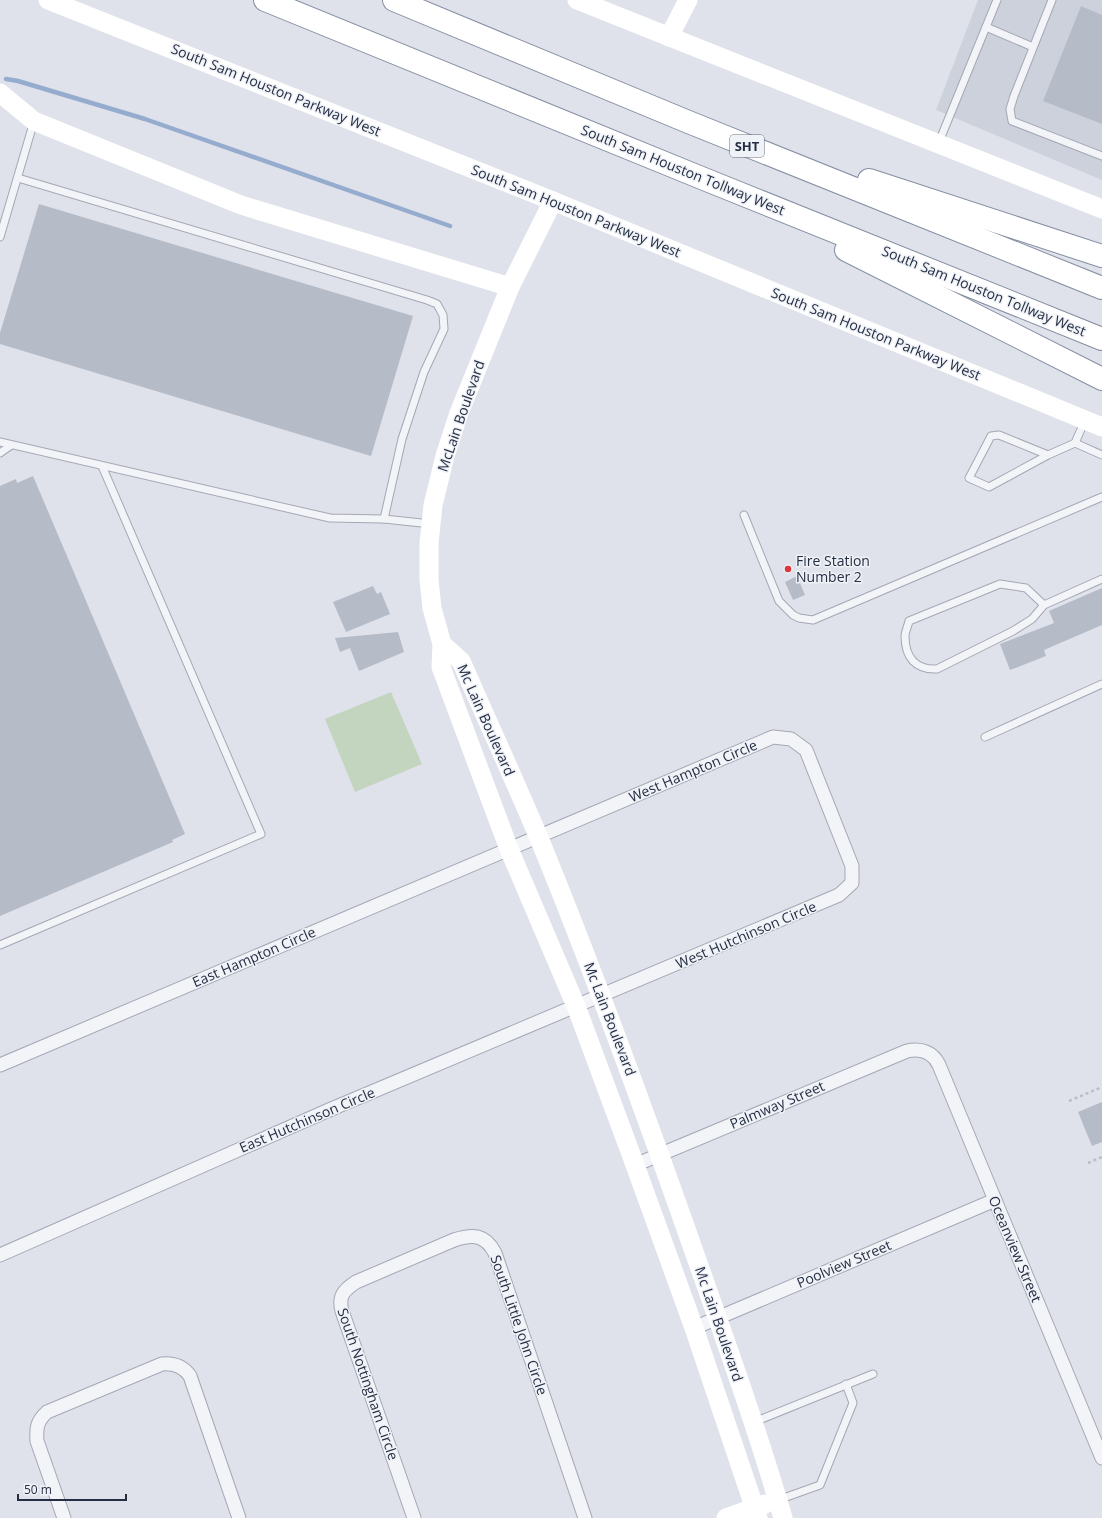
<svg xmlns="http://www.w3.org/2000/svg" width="1102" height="1518" font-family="'Open Sans',sans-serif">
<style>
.built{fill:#cdd1dc}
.green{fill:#c3d5bf}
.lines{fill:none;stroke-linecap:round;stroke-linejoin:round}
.stream{stroke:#96acce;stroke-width:4.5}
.building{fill:#b6bbc8}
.lane-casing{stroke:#a4a8b5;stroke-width:9}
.street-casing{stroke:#a4a8b5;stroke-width:15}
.highway-casing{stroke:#858ea2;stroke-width:24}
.path{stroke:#b9bdc5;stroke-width:2.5;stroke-dasharray:3 3;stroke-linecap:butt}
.lane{stroke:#f2f4f8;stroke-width:7}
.street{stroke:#f2f4f8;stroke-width:13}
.secondary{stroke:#fff;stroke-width:19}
.highway{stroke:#fff;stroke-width:22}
.poi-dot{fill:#dc373f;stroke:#eff2f7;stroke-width:1.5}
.labels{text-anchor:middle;stroke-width:3;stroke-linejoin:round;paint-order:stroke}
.shield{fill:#eff2f7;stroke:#626979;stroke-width:1}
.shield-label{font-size:13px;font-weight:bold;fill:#262e43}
.street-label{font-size:14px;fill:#262e43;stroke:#eff2f7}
.poi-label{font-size:14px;fill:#262e43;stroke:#eff2f7;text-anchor:start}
</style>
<rect width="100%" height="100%" fill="#dfe2ea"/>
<!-- built -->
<path class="built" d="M978 0H1102V180L936 110Z"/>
<!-- green -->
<path class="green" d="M391 692 422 764 355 792 325 719Z"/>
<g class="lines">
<!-- stream -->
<path class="stream" d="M6 79 18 81 145 119 450 226"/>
</g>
<!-- building -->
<g class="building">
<path d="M1081 6 1102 15V124L1043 101Z"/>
<path d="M39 204 413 316 371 456 0 344V333Z"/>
<path d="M33 476 185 834 172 840 173 842 0 916V486L16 479 17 483Z"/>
<path d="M797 576 805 595 793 600 785 582Z"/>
<path d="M373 586 377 594 381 592 390 614 346 632 333 602Z"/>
<path d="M1102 588V625L1044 650 1046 656 1010 670 1000 644 1054 623 1049 611Z"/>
<path d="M398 632 404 652 359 671 350 648 340 652 335 638Z"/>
<path d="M1102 1102V1142L1092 1146 1078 1112Z"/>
</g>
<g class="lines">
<!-- lane casing -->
<g class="lane-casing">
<g id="lane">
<path d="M1052 0 1014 96 1010 109 1012 121 1102 156"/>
<path d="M986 27 1033 47"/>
<path d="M939 142 997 0"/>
<path d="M18 178 427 300 437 304 443 315 444 329 424 372 402 439 384 519"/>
<path d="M0 237 34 121"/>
<path d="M0 442 330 518 384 519 431 524"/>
<path d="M1075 443 1102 455"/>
<path d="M0 453 10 446"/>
<path d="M1048 455 999 435 991 436 969 478 989 487 1048 455 1075 443 1085 420"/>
<path d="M744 515 779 601 793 615 799 618 813 620 1102 497"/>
<path d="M1044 605 1026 588 1000 584 909 621C908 626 905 632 905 636 905 658 916 670 937 669L1013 631 1032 619 1044 605 1102 579"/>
<path d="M985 737 1102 684"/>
<path d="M0 945 261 834 102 466"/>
<path d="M754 1422 873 1374"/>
<path d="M778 1500 820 1485 853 1403 846 1384"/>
</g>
</g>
<!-- street casing -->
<g class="street-casing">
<g id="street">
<path d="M0 1065 773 737 791 739 806 750 852 866V883L839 895 329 1110 0 1255"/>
<path d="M635 1165 907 1051C921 1048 933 1052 939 1065L1102 1458"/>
<path d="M694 1328 995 1200"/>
<path d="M64 1518 37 1441C36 1428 37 1421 47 1412L162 1364C174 1363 183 1366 190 1376L239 1518"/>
<path d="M414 1518 342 1311C338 1296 344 1290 356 1282L454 1240C473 1234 485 1234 495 1253L585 1518"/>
</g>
</g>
<!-- highway casing -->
<g class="highway-casing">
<g id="highway">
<path d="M265 0 709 181 1102 339"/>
<path d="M394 0 686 121 1102 288"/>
<path d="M869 180 1102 256"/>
<path d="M846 250 1102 379"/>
</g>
</g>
<!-- path -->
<g class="path">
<path d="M1069 1101 1102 1087"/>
<path d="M1088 1163 1102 1157"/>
</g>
<!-- lane -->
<use href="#lane" class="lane"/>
<!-- street -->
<use href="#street" class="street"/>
<!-- secondary -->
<g class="secondary">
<path d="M48 0 553 201 1102 427"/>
<path d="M577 0 1102 209"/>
<path d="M669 37 688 0"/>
<path d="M0 93 34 121 241 205 510 287"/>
<path d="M553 201 510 287 459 413 445 456 433 505 429 543V580L432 608 442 644 441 667 509 849 576 1006 635 1165 694 1328 758 1518"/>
<path d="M442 644 461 661C487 720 514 779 539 838 594 972 643 1107 691 1243 723 1334 756 1425 783 1518"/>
<path d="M726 1518 765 1504"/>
</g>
<!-- highway -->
<use href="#highway" class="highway"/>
</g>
<!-- markers -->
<circle class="poi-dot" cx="788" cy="569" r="4"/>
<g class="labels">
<!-- shield labels -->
<rect class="shield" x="730" y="135" width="34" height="22" rx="3"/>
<g class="shield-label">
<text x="747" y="151">SHT</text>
</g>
<!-- street labels -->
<g class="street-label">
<text transform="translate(276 90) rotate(22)" y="5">South Sam Houston Parkway West</text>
<text transform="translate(683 170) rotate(22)" y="5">South Sam Houston Tollway West</text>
<text transform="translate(576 211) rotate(22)" y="5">South Sam Houston Parkway West</text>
<text transform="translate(984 291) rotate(22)" y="5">South Sam Houston Tollway West</text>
<text transform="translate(876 334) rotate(22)" y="5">South Sam Houston Parkway West</text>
<text transform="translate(461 416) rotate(-71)" y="5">McLain Boulevard</text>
<text transform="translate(486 720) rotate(66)" y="5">Mc Lain Boulevard</text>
<text transform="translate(693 771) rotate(-23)" y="5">West Hampton Circle</text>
<text transform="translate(746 935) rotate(-23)" y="5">West Hutchinson Circle</text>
<text transform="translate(254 957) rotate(-23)" y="5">East Hampton Circle</text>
<text transform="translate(610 1019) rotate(69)" y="5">Mc Lain Boulevard</text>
<text transform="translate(777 1105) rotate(-23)" y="5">Palmway Street</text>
<text transform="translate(307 1120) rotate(-23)" y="5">East Hutchinson Circle</text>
<text transform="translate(1015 1249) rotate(67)" y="5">Oceanview Street</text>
<text transform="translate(844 1264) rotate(-23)" y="5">Poolview Street</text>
<text transform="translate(719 1324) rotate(71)" y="5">Mc Lain Boulevard</text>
<text transform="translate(519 1325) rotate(71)" y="5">South Little John Circle</text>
<text transform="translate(368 1384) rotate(71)" y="5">South Nottingham Circle</text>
</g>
<!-- poi labels -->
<g class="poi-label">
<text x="796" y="566">Fire Station<tspan x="796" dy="16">Number 2</tspan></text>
</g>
</g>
<!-- scale -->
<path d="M18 1494v6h108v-6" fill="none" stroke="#262e43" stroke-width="2"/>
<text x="24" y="1494" font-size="12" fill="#262e43" stroke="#eff2f7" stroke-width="3" paint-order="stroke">50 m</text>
</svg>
